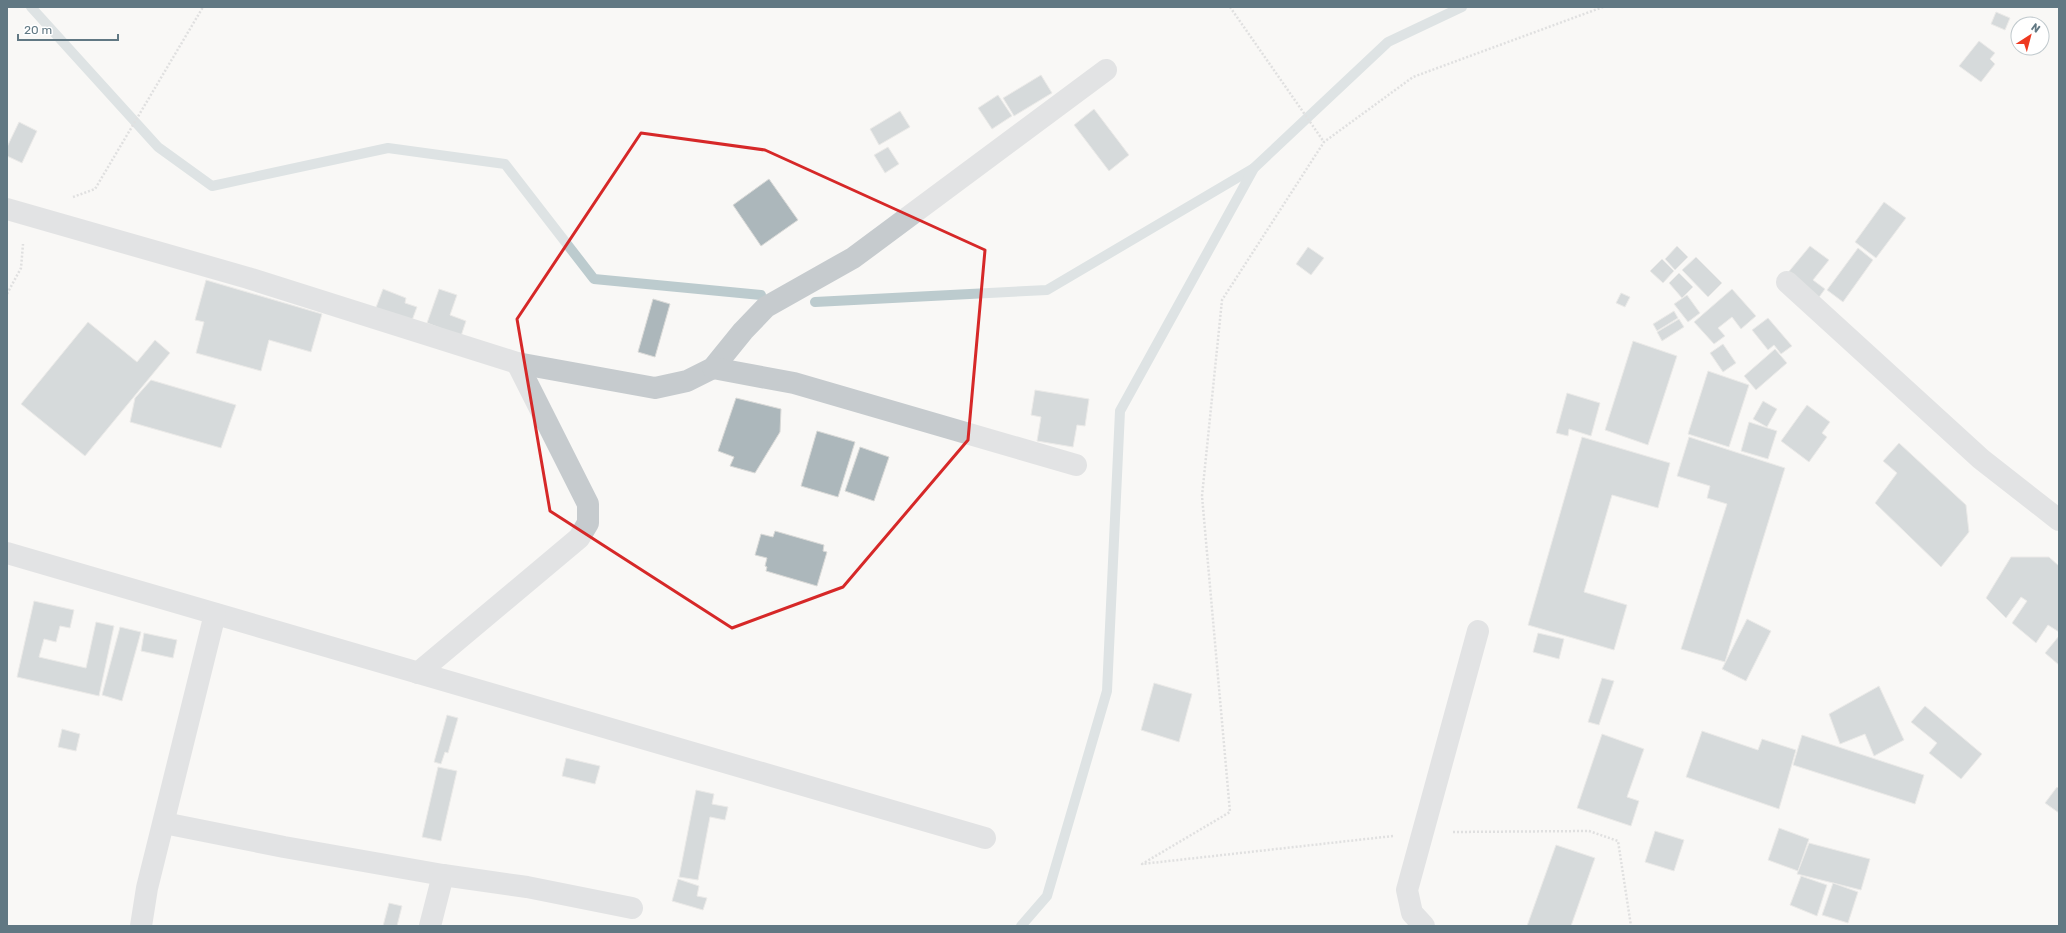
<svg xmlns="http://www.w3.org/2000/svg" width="2066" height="933" font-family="Rubik,sans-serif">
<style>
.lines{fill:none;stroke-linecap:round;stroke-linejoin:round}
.stream{stroke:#bccbce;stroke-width:10}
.building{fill:#acb7bb;stroke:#dadad8}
.path{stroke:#c1c4c6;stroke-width:2.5;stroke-dasharray:2 2;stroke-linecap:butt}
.street{stroke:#c6cbce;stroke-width:22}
.marked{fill:none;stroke:#d62828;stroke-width:3;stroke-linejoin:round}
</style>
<rect width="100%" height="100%" fill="#f9f8f6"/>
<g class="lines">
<!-- stream -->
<g class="stream">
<path d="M31 7 158 147 212 186 388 148 505 164 594 279 761 295"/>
<path d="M815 302 1047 290 1254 168"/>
<path d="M1021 926 1047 896 1107 691 1120 411 1254 168 1388 42 1462 7"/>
</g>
</g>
<!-- building -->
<g class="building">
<path d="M1996 12 2010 18 2005 30 1991 24Z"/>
<path d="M1979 41 1995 53 1990 59 1995 64 1981 82 1959 66Z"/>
<path d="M1041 75 1052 93 1014 116 1003 98Z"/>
<path d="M998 95 1012 116 992 129 978 108Z"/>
<path d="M1094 109 1129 155 1109 171 1074 125Z"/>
<path d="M900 111 910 127 879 145 870 129Z"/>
<path d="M19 122 37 131 22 163 7 156V147Z"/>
<path d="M888 147 899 164 885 173 874 155Z"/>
<path d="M769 179 798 220 761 246 733 205Z"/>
<path d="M1884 202 1906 218 1876 258 1855 242Z"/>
<path d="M1677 246 1688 257 1675 270 1665 259Z"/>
<path d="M1810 246 1829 260 1813 280 1825 289 1817 300 1786 275Z"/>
<path d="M1308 247 1324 258 1311 275 1296 264Z"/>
<path d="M1858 248 1873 260 1843 302 1827 290Z"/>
<path d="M1696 257 1722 283 1708 297 1682 270Z"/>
<path d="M1662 259 1674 271 1663 283 1650 271Z"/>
<path d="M1679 273 1693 287 1682 298 1669 283Z"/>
<path d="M206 280 322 314 311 352 269 340 261 371 196 353 204 322 195 320Z"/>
<path d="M383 289 406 298 405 303 417 307 411 323 375 310Z"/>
<path d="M439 289 457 295 450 315 466 321 461 336 427 323Z"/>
<path d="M1732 289 1756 316 1741 329 1732 317 1718 328 1725 336 1714 344 1694 322Z"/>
<path d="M1621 293 1630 297 1625 307 1616 303Z"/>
<path d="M1687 295 1700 313 1688 322 1674 304Z"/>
<path d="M653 299 670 304 655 357 638 352Z"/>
<path d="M1674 311 1678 318 1657 331 1653 324Z"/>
<path d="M1768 318 1792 346 1781 354 1774 345 1768 350 1752 330Z"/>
<path d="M1679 319 1684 327 1662 341 1657 332Z"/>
<path d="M88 322 137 362 155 340 170 353 85 456 21 404Z"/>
<path d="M1633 341 1677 356 1648 445 1605 430Z"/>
<path d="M1723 344 1736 363 1723 372 1710 353Z"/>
<path d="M1775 349 1787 363 1756 390 1744 376Z"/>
<path d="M1708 371 1749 385 1729 447 1688 434Z"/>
<path d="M151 380 236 405 221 448 130 422 135 398Z"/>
<path d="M1035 390 1089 399 1085 426 1077 425 1073 447 1037 441 1041 417 1031 415Z"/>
<path d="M1567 393 1600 403 1591 436 1569 429 1568 436 1556 433Z"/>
<path d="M736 398 781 409 780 432 755 473 730 466 734 457 718 451Z"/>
<path d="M1763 401 1777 409 1767 427 1753 419Z"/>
<path d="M1807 405 1830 422 1822 433 1827 437 1809 462 1781 441Z"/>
<path d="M1749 422 1777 431 1768 459 1741 451Z"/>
<path d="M817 431 855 442 838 497 801 486Z"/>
<path d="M1582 437 1670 463 1658 508 1612 495 1584 592 1627 605 1614 650 1528 625Z"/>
<path d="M1689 437 1785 468 1725 662 1681 649 1727 504 1707 498 1710 486 1677 476Z"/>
<path d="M1899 443 1966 505 1969 532 1941 567 1875 503 1897 473 1883 461Z"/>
<path d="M860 447 889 457 874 501 845 491Z"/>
<path d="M775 531 824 545 823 551 827 552 817 586 766 571 767 567 765 566 767 558 755 555 761 534 773 537Z"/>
<path d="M2011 557H2049L2059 566V632L2048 625 2036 643 2012 623 2027 601 2021 597 2006 618 1986 598Z"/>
<path d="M34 601 74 610 70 628 60 626 56 642 44 639 39 657 86 668 96 622 114 626 99 696 17 677Z"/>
<path d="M1747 619 1771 631 1746 681 1722 669Z"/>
<path d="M120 627 141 632 122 701 102 695Z"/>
<path d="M144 633 177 640 173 658 141 651Z"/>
<path d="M1538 633 1564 639 1559 659 1533 652Z"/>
<path d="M2059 636V665L2045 653Z"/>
<path d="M1602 678 1614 681 1599 725 1588 722Z"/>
<path d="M1154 683 1192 694 1179 742 1141 730Z"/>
<path d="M1879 686 1904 740 1874 756 1865 734 1840 744 1829 714Z"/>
<path d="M1925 706 1982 754 1961 779 1929 753 1937 743 1911 722Z"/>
<path d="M447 715 458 718 448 753 445 752 441 764 434 762Z"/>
<path d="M62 729 80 734 76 751 58 747Z"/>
<path d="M1702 731 1758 750 1762 739 1796 750 1779 809 1686 777Z"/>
<path d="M1602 734 1644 749 1627 797 1639 801 1631 826 1577 808Z"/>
<path d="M1802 735 1924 775 1915 804 1793 765Z"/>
<path d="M566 758 600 766 595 784 562 776Z"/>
<path d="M438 767 457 771 441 841 422 837Z"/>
<path d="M2057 787 2059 789V813L2045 803Z"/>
<path d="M696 790 714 794 712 804 728 807 725 820 710 817 698 880 679 877Z"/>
<path d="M1779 828 1809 839 1798 871 1768 860Z"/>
<path d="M1655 831 1684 840 1674 871 1645 862Z"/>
<path d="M1809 843 1870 859 1861 890 1797 874Z"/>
<path d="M1556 845 1595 858 1571 926H1527Z"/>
<path d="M1801 876 1827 885 1817 916 1790 905Z"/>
<path d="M678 879 699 886 697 896 707 898 703 910 672 901Z"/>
<path d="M1833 883 1858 892 1848 923 1822 915Z"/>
<path d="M389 903 402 906 397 926H383Z"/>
</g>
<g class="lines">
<!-- path -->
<g class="path">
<path d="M1230 7 1324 142"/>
<path d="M73 197 95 189 203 7"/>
<path d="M7 294 21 268 23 244"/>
<path d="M1453 832 1589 831 1618 841 1631 926"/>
<path d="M1393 836 1142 864 1230 812 1202 496 1222 300 1324 142 1413 77 1603 7"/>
</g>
<!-- street -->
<g class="street">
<path d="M7 209 248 278 517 363 655 388 687 381 713 368 743 331 766 307 853 258 1106 70"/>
<path d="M1787 282 1981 459 2059 520"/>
<path d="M713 368 794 383 1076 465"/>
<path d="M7 553 985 838"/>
<path d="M418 673 579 538 588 523V504L517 363"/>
<path d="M164 823 284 847 443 875 430 926"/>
<path d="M443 875 527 887 632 908"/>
<path d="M141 926 147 888 215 614"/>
<path d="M1424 926 1412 913 1407 890 1478 631"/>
</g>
</g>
<!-- marked area -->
<path d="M0 0H2066V933H0ZM641 133 765 150 985 250 968 440 843 587 732 628 550 511 517 319Z" fill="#f9f8f6" fill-opacity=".55" fill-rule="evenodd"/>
<path class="marked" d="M641 133 765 150 985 250 968 440 843 587 732 628 550 511 517 319Z"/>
<!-- border -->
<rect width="2066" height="933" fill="none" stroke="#617883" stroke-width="16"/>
<!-- north arrow -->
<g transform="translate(2030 36) rotate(36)"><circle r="19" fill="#ffffff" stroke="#c0c9cd"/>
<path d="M0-3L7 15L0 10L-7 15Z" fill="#ee3920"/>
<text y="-6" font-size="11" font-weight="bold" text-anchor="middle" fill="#617883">N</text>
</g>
<!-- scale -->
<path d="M18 34v6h100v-6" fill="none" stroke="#617883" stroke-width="2"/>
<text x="24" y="34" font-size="12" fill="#617883" stroke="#ffffff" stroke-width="3" paint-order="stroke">20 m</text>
</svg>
